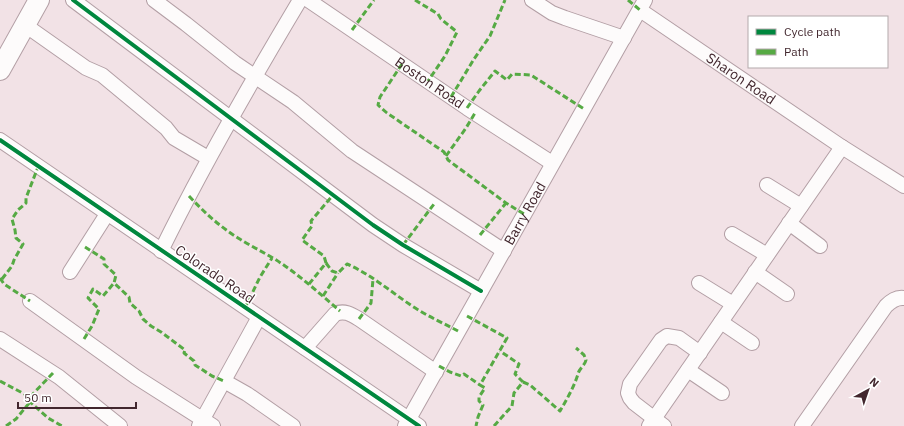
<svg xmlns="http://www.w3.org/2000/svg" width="904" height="426" font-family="'IBM Plex Sans',sans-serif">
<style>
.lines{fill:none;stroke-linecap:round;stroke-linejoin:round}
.street-casing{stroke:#b39fa5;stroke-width:16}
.secondary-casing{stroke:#b39fa5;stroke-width:22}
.street{stroke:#fdfbfb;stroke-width:14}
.secondary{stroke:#fdfbfb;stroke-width:20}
.quiet{stroke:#56aa44;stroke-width:3;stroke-dasharray:6 3;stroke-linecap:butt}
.cycleway-casing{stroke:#fff;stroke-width:6}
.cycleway{stroke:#00873e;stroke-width:4}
.labels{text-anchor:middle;stroke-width:3;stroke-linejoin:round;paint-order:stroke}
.street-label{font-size:14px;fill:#42272e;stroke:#fff}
</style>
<rect width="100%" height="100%" fill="#f2e2e6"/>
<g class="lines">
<!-- street casing -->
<g class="street-casing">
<g id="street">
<path d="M73 0 373 225 403 245 481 291"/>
<path d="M154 0 186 24 235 63 293 102 352 151 504 251"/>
<path id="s1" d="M308 0 467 108 552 163"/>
<path d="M532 0 552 13 565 18 624 38"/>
<path id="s2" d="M640 10 842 147 904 186"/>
<path d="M25 25 86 68 102 75 166 128 174 138 208 158"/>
<path d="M0 140 419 426"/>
<path d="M767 185 801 206"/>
<path d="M789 223 820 246"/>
<path d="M732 234 767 255"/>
<path d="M161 251C203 165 251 82 300 0"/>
<path d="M70 272 107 214"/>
<path d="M755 272 787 294"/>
<path d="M699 283 733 304"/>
<path d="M30 301 136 377 213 426"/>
<path d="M721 322 752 343"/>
<path d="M0 339 59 377 120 426"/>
<path d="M305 348 335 314C344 310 351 314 359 319L436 372"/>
<path d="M688 370 722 393"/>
<path d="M224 381 247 394 293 426"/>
<path d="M199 426 259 317"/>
<path id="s3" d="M405 426 645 0"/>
<path d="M649 426 842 147"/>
<path d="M664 426 634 403 630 398 628 393 630 384 661 340 667 336 679 338 700 353"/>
<path d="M802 426 886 306C891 301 896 297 904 298"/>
</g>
</g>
<!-- secondary casing -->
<g class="secondary-casing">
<path id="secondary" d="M0 70 39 0"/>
</g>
<!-- street -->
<use href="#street" class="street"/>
<!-- secondary -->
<use href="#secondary" class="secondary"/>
<!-- quiet -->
<g class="quiet">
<path d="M415 0 438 14 441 19 457 32 445 56 428 81"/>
<path d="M628 0 640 10"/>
<path d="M352 30 374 0"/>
<path d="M402 64 380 97 378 105 387 113 444 152 448 160 506 203 524 214"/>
<path d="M451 97 474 59 490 36 505 0"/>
<path d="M467 108 479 91 495 71 507 80 512 74 531 75 584 109"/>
<path d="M446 156 466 128 475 113"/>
<path d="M189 196C204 212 219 226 238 238 249 245 261 251 273 258 297 273 318 292 340 311"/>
<path d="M480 235 506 203"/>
<path d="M403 245 434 204"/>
<path d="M85 247 104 259V264L116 275 114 283 129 297 130 303 139 311 143 319 151 326 161 332 185 350 184 353 194 361 195 365 212 376 224 381"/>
<path d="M326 263 332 271 338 273 347 264C370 274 390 291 412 306 427 316 443 323 458 331"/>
<path d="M0 278 4 284 30 301"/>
<path d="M2 279 12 266 14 260 23 244 16 238 15 230 12 219 18 210 26 203V198L38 167"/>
<path d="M309 284 326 263 324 256 302 240 312 226 311 221 333 195"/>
<path d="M323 296 338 273"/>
<path d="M245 308 260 277 272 258"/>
<path d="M467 316 507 338 480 385 485 388 479 397V401L483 405 478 417 476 426"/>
<path d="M359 319 371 303 373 279"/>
<path d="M84 339 92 326 99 309 88 298 93 289 103 296 114 283"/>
<path d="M439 366 450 372 461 376 464 374 480 385"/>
<path d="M53 373 30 397V402L48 418 62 426"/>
<path d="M0 381 30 397"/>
<path d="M523 382 530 385 560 411C567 399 574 387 578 374 579 369 585 365 586 360L584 355 576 348"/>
<path d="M6 426 16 419 30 402"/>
<path d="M494 426 512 406 514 393 523 382 515 374 519 364 500 351"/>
</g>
<!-- cycleway casing -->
<g class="cycleway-casing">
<g id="cycleway">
<path d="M73 0 373 225 403 245 481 291"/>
<path d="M0 140 419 426"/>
</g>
</g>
<!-- cycleway -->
<use href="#cycleway" class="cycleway"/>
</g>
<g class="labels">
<!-- street labels -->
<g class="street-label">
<text dy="5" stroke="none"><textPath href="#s2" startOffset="122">Sharon Road</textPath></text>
<text dy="5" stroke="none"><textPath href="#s1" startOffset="147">Boston Road</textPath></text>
<text dy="5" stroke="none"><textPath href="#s3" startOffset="244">Barry Road</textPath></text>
<text transform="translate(215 274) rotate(34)" y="5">Colorado Road</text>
</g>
</g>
<!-- legend -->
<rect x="748" y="16" width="140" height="52" fill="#ffffff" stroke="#b3a9ab"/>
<rect x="756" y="29" width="20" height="6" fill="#00873e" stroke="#b3a9ab"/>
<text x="784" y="36" font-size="12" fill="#42272e">Cycle path</text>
<rect x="756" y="49" width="20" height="6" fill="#56aa44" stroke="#b3a9ab"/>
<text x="784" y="56" font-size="12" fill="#42272e">Path</text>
<!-- north arrow -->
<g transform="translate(868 390) rotate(40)" stroke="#ffffff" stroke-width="3" paint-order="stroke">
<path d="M0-3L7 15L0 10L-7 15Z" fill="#42272e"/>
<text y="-6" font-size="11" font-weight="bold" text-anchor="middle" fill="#42272e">N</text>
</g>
<!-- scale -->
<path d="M18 402v6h118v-6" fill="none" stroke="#42272e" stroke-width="2"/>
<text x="24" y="402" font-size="12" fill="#42272e" stroke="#ffffff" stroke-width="3" paint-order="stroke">50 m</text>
</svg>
